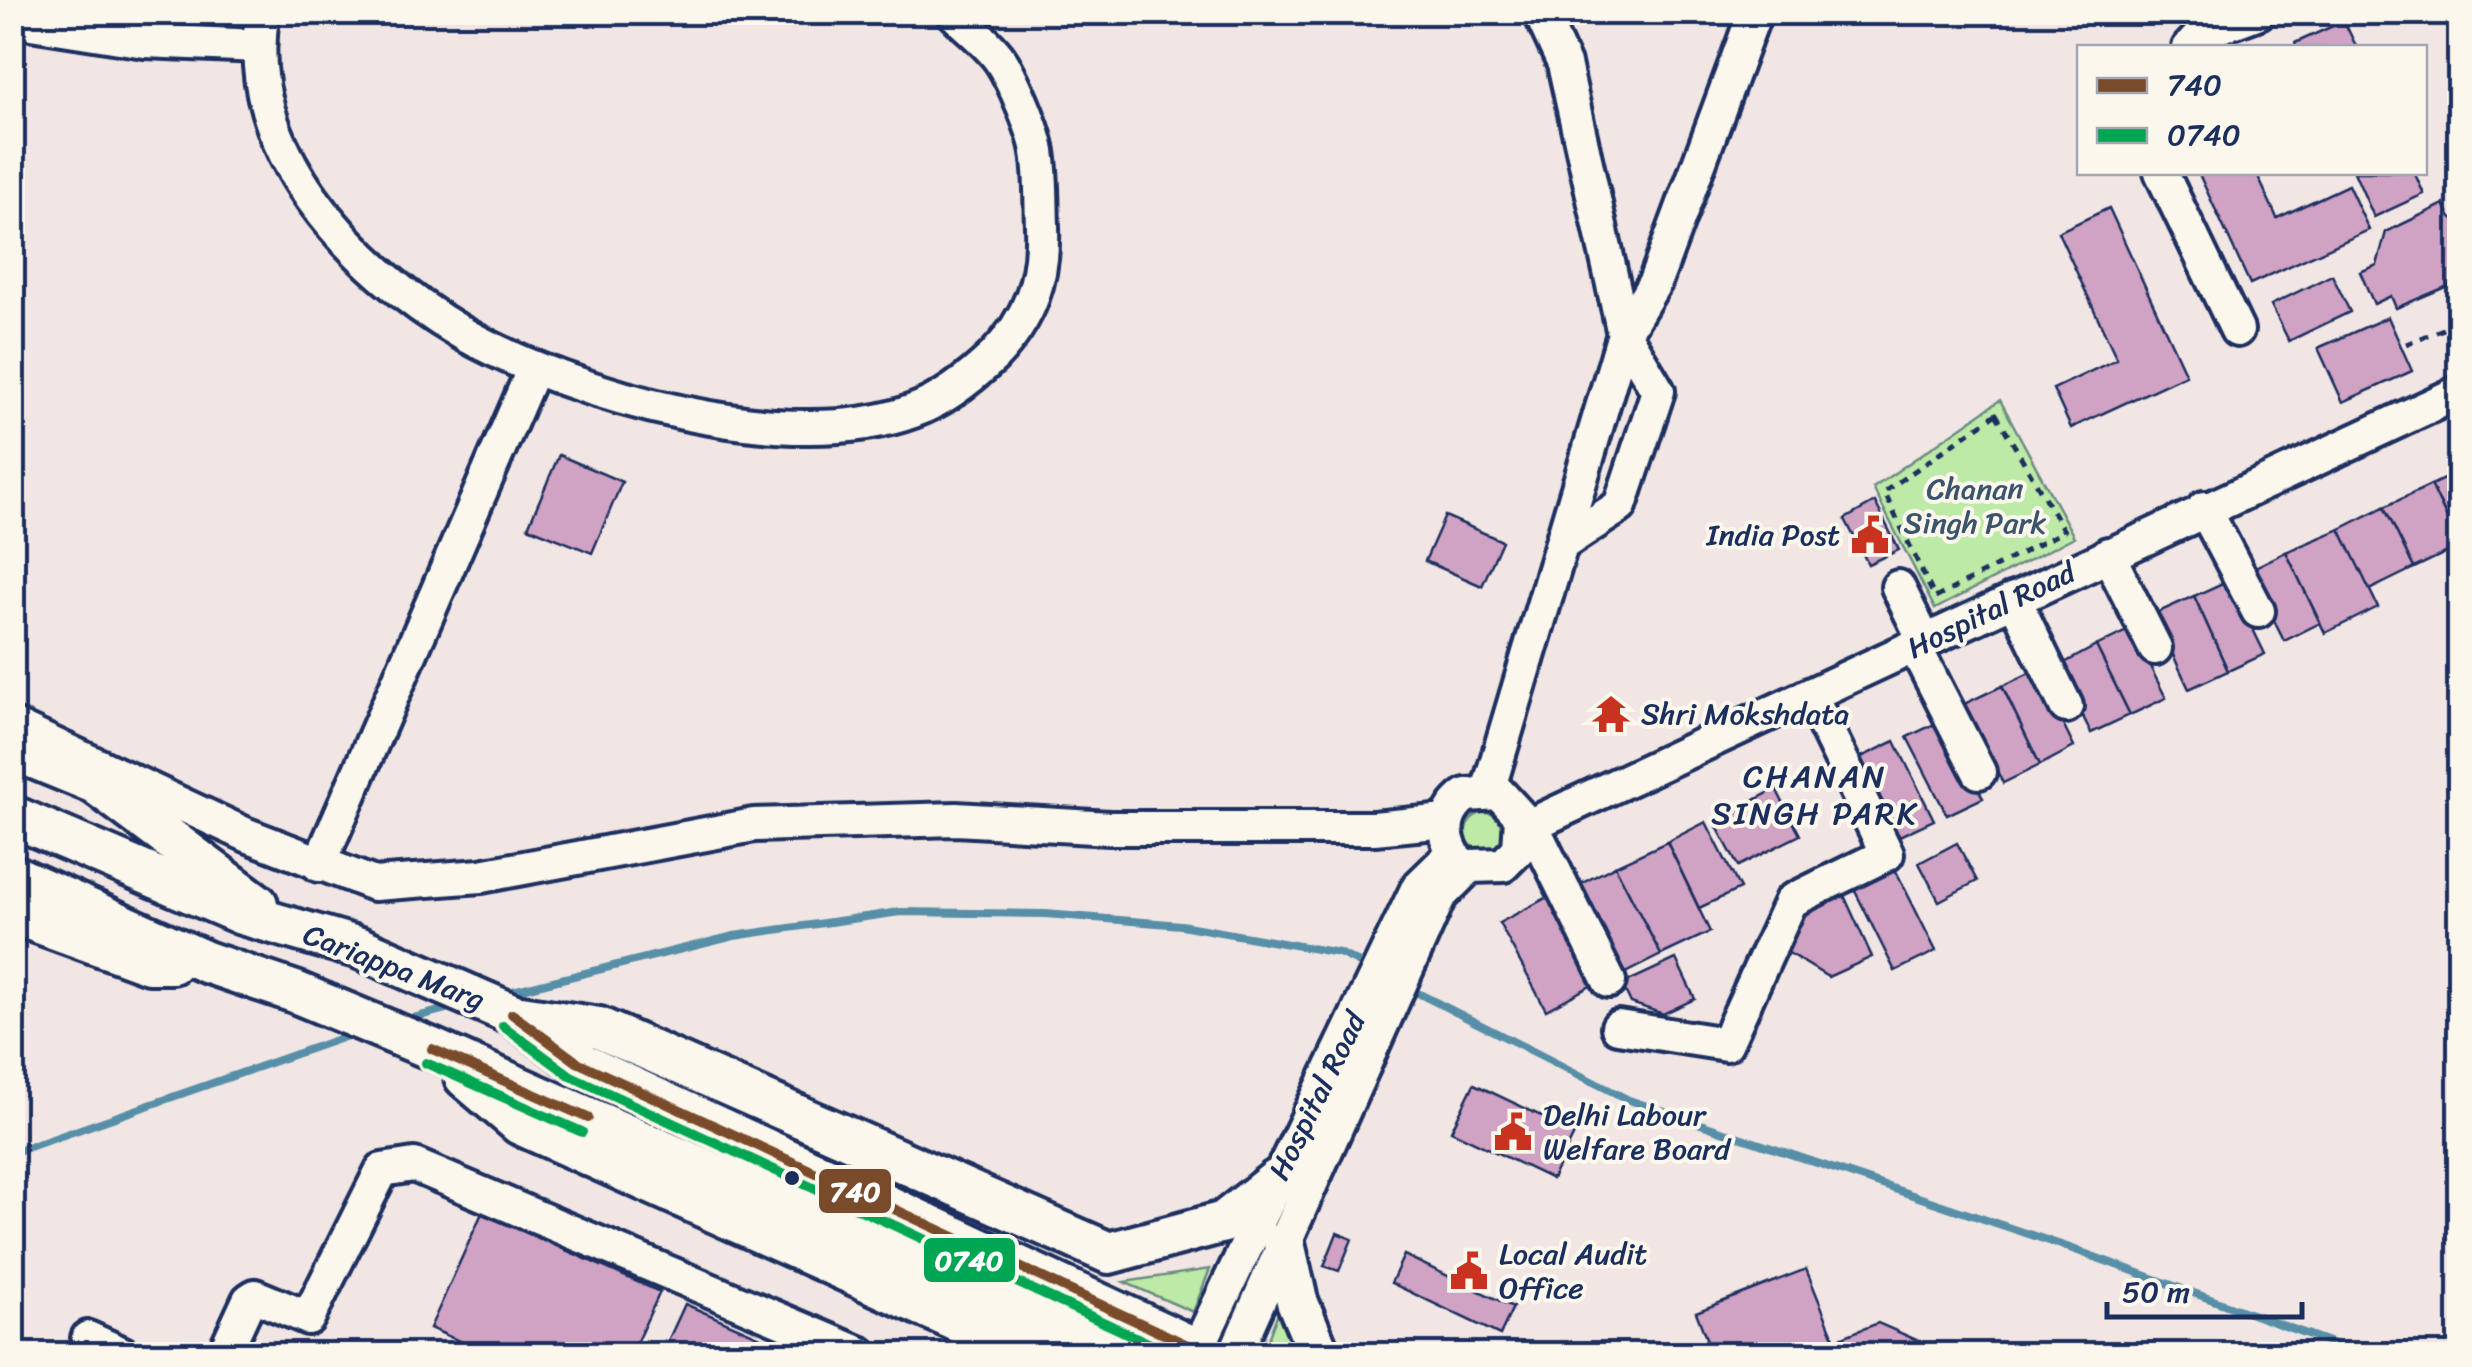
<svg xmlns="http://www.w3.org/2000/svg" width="2472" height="1367" font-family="Sriracha,sans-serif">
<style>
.green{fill:#bdeaa7;stroke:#6c8c82;stroke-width:2.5}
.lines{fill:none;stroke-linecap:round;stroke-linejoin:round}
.stream{stroke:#568fa7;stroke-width:8}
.building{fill:#d0a2c4;stroke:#1b2f5e;stroke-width:2.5}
.minor-casing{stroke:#1b2f5e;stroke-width:40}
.major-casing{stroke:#1b2f5e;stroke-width:48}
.path{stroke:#1b2f5e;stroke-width:5;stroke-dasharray:8 8;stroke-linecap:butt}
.minor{stroke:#fbf7ec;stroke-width:32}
.major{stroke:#fbf7ec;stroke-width:40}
.bus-1-casing{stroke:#fbf7ec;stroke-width:18}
.bus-2-casing{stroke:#fbf7ec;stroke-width:18}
.bus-1{stroke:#7a4b2a;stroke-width:10}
.bus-2{stroke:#00a651;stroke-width:10}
.bus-dot{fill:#1b2f5e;stroke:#fbf7ec;stroke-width:4}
.labels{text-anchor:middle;stroke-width:8;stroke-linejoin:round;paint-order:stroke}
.park-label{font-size:30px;fill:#3b546d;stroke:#fbf7ec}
.poi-label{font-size:30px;fill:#1b2f5e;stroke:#fbf7ec;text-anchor:start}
.street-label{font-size:30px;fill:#1b2f5e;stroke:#fbf7ec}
.neighbourhood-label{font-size:32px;letter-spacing:2.5px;fill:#1b2f5e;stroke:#fbf7ec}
.line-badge{stroke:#fbf7ec;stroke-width:4}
.badge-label{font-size:28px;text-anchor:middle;font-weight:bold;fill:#fff}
</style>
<rect width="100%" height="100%" fill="#f2e6e4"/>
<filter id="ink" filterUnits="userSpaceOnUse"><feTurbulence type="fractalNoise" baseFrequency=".01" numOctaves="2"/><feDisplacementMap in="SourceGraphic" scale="20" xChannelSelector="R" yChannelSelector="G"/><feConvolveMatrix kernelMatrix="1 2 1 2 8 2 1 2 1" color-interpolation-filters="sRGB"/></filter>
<g filter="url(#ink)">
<!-- green -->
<g class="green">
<path d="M2000 400 2074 537 1935 609 1873 488Z"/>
<circle cx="1485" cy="832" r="19"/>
<path d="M1210 1269 1193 1312 1124 1282Z"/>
<path d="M1280 1307 1297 1354 1265 1347Z"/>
</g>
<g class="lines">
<!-- stream -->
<g class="stream">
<path d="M1406 987 1629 1100 2067 1247 2362 1354"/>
<path d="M501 994 734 936 900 912 1046 914 1181 925 1339 953 1372 969"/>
<path d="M405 1020 454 1007"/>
<path d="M12 1153 353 1034"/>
</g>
</g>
<!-- building -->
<g class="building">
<path d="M2344 21 2357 48H2297L2295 43Z"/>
<path d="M2198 172H2256L2277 218 2348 185 2369 230 2250 284Z"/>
<path d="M2354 172H2414L2424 194 2374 217Z"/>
<path d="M2444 204 2451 218 2460 223V281L2396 308 2391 296 2374 304 2360 272 2377 265 2386 232Z"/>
<path d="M2109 208 2186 375 2071 428 2053 389 2117 359 2058 232Z"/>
<path d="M2332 275 2350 312 2289 341 2271 305Z"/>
<path d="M2388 317 2412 371 2343 402 2318 348Z"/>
<path d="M559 455 622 482 592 553 528 527Z"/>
<path d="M2460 471V544L2431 485Z"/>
<path d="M2431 485 2460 546 2414 568 2384 507Z"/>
<path d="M1875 502 1899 550 1868 564 1845 519Z"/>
<path d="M2384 507 2414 568 2369 590 2340 529Z"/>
<path d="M1445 516 1502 541 1482 586 1425 561Z"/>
<path d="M2340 529 2378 607 2325 633 2286 552Z"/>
<path d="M2286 552 2320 623 2284 641 2249 570Z"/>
<path d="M2229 580 2265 654 2228 671 2194 596Z"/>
<path d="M2194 596 2228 671 2189 689 2154 614Z"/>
<path d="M2131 629 2166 698 2130 715 2096 646Z"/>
<path d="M2096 646 2130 715 2091 733 2059 666Z"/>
<path d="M2036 670 2074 747 2040 765 2002 686Z"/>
<path d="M2002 686 2040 765 2003 783 1964 704Z"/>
<path d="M1943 720 1983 798 1947 815 1907 737Z"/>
<path d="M1895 741 1934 820 1895 838 1857 759Z"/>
<path d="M1776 789 1800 835 1738 866 1714 821Z"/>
<path d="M1706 822 1740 889 1699 908 1667 842Z"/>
<path d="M1667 842 1710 932 1661 955 1615 866Z"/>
<path d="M1957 843 1977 881 1939 901 1919 863Z"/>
<path d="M1615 866 1661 955 1615 978 1571 889Z"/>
<path d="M1894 867 1936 951 1895 971 1853 887Z"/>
<path d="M1842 891 1872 957 1828 977 1782 949 1808 906Z"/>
<path d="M1548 897 1594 984 1546 1010 1499 923Z"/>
<path d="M1676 959 1695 999 1663 1014 1631 1003 1622 984Z"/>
<path d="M1474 1084 1575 1132 1552 1179 1451 1131Z"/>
<path d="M482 1213 660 1292 631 1354H488L430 1328Z"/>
<path d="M1337 1233 1352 1239 1339 1271 1324 1266Z"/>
<path d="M1404 1255 1513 1307 1500 1335 1391 1283Z"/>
<path d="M1806 1269 1835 1340 1878 1323 1928 1345 1932 1354H1712L1696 1312Z"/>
<path d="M685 1304 799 1354H662Z"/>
</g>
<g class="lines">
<!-- minor casing -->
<g class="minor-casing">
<g id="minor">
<path d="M263 12C237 146 355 271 462 333 573 396 790 457 913 411 944 400 971 378 994 356 1030 318 1044 280 1042 227 1041 203 1042 176 1038 152 1035 131 1013 79 1001 61 989 43 968 28 953 12"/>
<path d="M12 20 145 41 259 46"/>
<path d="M2189 48 2203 33 2259 12"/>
<path d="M2161 172 2237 330"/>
<path d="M2204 508 2258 611"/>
<path d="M1565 542 1620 506 1658 391 1624 334 1655 282 1755 12"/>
<path d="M2108 554 2155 648"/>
<path d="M1898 587 1925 642"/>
<path d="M2014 599 2066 706"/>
<path d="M1915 647 1979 772"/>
<path d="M12 725 247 835 374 884 481 876 754 825 956 819 1110 828H1374L1446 821"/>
<path d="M1488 791 1624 334 1564 64 1540 12"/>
<path d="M1532 825 1609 981"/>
<path d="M1524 828 2460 392"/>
<path d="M319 865 534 368"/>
<path d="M1618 1027 1726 1044 1791 901 1887 854 1811 697"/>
<path d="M88 1338 123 1354"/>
<path d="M224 1354 249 1300 255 1296 308 1318 382 1170 414 1165 861 1354"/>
<path d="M1195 1354 1418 887 1453 853C1441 830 1446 810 1466 795L1499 793 1521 817 1519 849 1503 865 1470 866 1439 897 1235 1354"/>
</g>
</g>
<!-- major casing -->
<g class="major-casing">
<g id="major">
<path d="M12 749 95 783 257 904"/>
<path d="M12 816 242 914 360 948 512 1014 577 1062 1207 1354"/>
<path d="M12 875 206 962 295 992 432 1049 1122 1354"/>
<path d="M12 913 149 963H172"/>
<path d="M521 1016 599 1028 1109 1253 1224 1222 1277 1180"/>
<path d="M465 1077 520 1124 1031 1354"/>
<path d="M1284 1243 1297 1301 1319 1354"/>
</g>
</g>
<!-- path -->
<g class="path">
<path d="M2406 344 2446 328"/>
<path d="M1996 414 2064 531 1935 598 1884 492Z"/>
</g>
<!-- minor -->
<use href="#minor" class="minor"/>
<!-- major -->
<use href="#major" class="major"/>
<!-- bus-1 casing -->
<g class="bus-1-casing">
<g id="bus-1">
<path d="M512 1014 577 1062 1207 1354"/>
<path d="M432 1049 588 1118"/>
</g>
</g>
<!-- bus-2 casing -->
<g class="bus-2-casing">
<g id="bus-2">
<path d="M503 1026 571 1076 1172 1354"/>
<path d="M426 1063 582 1132"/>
</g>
</g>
<!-- bus-1 -->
<use href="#bus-1" class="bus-1"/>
<!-- bus-2 -->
<use href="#bus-2" class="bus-2"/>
</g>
</g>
<!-- icons -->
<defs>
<g id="civic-bare" transform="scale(3)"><path d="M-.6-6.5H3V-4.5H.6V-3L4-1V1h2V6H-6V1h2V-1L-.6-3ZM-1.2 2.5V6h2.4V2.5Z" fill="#c8321e" stroke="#fbf7ec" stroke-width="2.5" paint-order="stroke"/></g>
<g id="temple-bare" transform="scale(3)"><path d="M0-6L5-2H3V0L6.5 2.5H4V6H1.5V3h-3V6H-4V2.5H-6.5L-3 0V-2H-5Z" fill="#c8321e" stroke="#fbf7ec" stroke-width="2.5" paint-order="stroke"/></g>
</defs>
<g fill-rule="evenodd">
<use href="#civic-bare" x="1870" y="535"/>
<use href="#temple-bare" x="1611" y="714"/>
<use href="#civic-bare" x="1513" y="1132"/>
<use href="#civic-bare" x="1469" y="1271"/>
</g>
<!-- markers -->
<circle class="bus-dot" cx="792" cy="1178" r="9"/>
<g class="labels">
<!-- park labels -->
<g class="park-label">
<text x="1975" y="499">Chanan<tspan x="1975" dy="34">Singh Park</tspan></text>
</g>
<!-- poi labels -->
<g class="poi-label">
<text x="1840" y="545" text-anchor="end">India Post</text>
<text x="1641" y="724">Shri Mokshdata</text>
<text x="1543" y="1125">Delhi Labour<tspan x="1543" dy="34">Welfare Board</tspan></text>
<text x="1499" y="1264">Local Audit<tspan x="1499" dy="34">Office</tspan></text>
</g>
<!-- street labels -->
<g class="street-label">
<text transform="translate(1991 610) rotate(-26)" y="10">Hospital Road</text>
<text transform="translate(394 967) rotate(21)" y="10">Cariappa Marg</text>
<text transform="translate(1317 1096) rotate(-64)" y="10">Hospital Road</text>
</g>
<!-- neighbourhood labels -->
<g class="neighbourhood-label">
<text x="1815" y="787">CHANAN<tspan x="1815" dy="37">SINGH PARK</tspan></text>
</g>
</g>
<g class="line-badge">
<rect x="817" y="1167" width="76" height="48" rx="10" fill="#7a4b2a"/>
<rect x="922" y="1236" width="95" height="48" rx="10" fill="#00a651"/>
</g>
<g class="badge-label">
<text x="855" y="1201">740</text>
<text x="969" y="1270">0740</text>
</g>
<!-- margin -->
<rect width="2472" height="1367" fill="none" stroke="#fbf7ec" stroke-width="50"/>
<rect x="25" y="25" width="2422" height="1317" fill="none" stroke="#1b2f5e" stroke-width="4" filter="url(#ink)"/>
<!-- legend -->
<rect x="2077" y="45" width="350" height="130" fill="#fbf7ec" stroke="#a1a7b3" stroke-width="2.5"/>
<rect x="2097" y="78" width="50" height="15" fill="#7a4b2a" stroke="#a1a7b3" stroke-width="2.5"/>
<text x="2167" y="95" font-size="30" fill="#1b2f5e">740</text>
<rect x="2097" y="128" width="50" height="15" fill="#00a651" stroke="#a1a7b3" stroke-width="2.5"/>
<text x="2167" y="145" font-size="30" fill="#1b2f5e">0740</text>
<!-- scale -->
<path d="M2107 1302v15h195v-15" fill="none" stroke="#1b2f5e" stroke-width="5"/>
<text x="2122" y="1302" font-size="30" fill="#1b2f5e" stroke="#fbf7ec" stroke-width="8" paint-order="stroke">50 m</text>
</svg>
